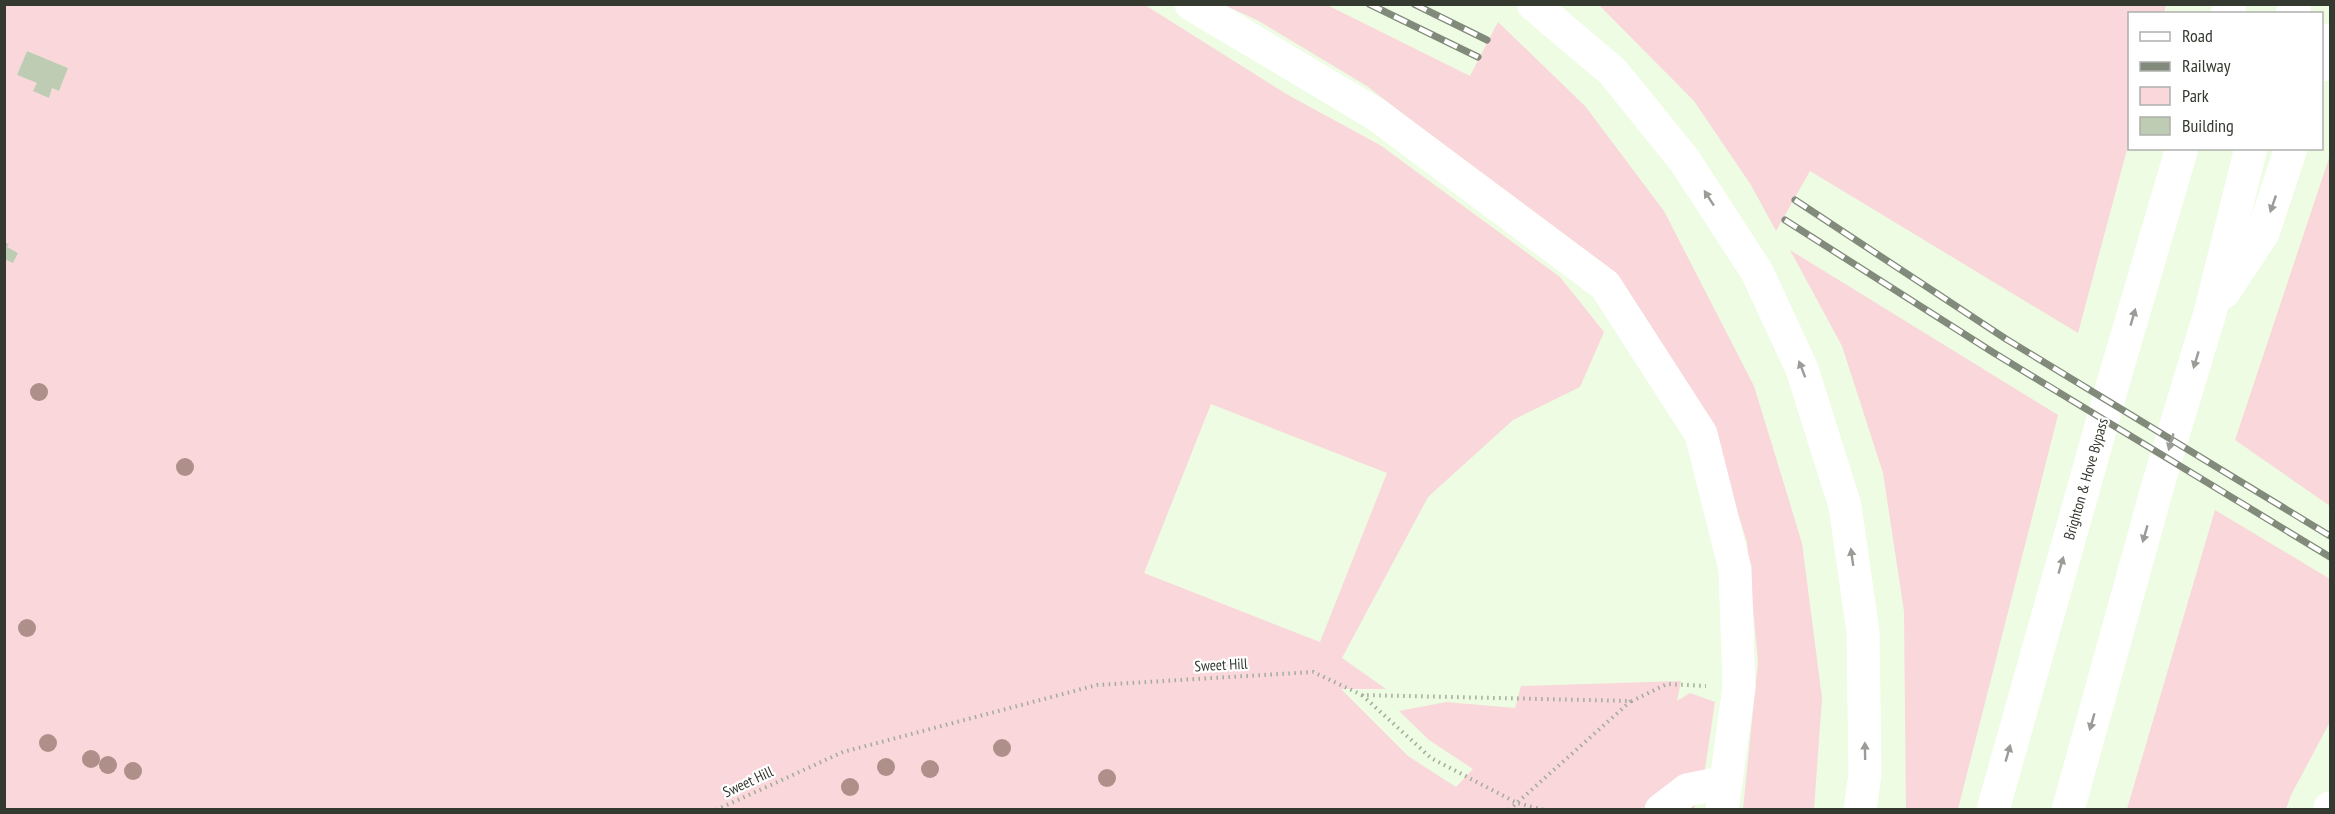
<svg xmlns="http://www.w3.org/2000/svg" width="2335" height="814" font-family="'PT Sans Narrow',sans-serif">
<style>
.green{fill:#fad7da;fill-rule:evenodd}
.building{fill:#beccb3}
.lines{fill:none;stroke-linecap:round;stroke-linejoin:round}
.path{stroke:#a1ac99;stroke-width:4;stroke-dasharray:1.5 4.5;stroke-linecap:butt}
.minor{stroke:#fff;stroke-width:33}
.highway{stroke:#fff;stroke-width:33}
.rail-casing{stroke:#828b7b;stroke-width:7}
.rail{stroke:#fff;stroke-width:4.5;stroke-dasharray:14;stroke-linecap:butt}
.tree{fill:#ae8f89}
.oneway{fill:#9a9c98}
.labels{text-anchor:middle;stroke-width:4.5;stroke-linejoin:round;paint-order:stroke}
.street-label{font-size:15px;fill:#353a31;stroke:#fff}
</style>
<rect width="100%" height="100%" fill="#edfce2"/>
<!-- green -->
<g class="green">
<path d="M5 5H1145L1288 95 1380 145 1560 277 1604 332 1580 387 1513 420 1428 497 1342 658 1386 689H1341L1408 756 1456 787 1473 769 1429 740 1399 711 1446 702 1515 708 1521 686 1681 681 1677 701 1690 693 1715 702 1705 769 1694 809H1644L1642 807 1639 810 5 809 4 259 13 263 18 253 7 247 8 244 5 242ZM27 51 68 68 59 91 52 88 49 97 37 83 17 75ZM1211 404 1387 473 1320 642 1144 573Z"/>
<path d="M1224 5H1327L1470 76 1498 22 1585 106 1664 211 1754 386 1802 543 1822 698 1814 809H1743L1758 662 1747 542 1710 427 1611 276 1367 86 1257 20Z"/>
<path d="M1599 5H2166L2164 13 2130 14 2129 142 2078 333 1810 171 1776 231 1751 185 1694 101Z"/>
<path d="M2330 155V506L2235 440Z"/>
<path d="M1790 250 2058 415 1958 809H1906L1904 611 1883 473 1842 346Z"/>
<path d="M2215 510 2330 579V722L2291 795 2286 809H2127Z"/>
</g>
<!-- building -->
<g class="building">
<path d="M27 51 68 68 59 91 52 88 49 98 33 91 37 83 17 75Z"/>
<path d="M4 242 9 244 7 247 18 253 13 263 4 259Z"/>
</g>
<g class="lines">
<!-- path -->
<g class="path">
<path d="M1362 695 1431 758 1517 803 1544 810"/>
<path d="M716 810 843 752 1097 685 1313 672 1362 695 1632 701 1667 684 1706 686"/>
<path d="M1509 810 1631 701"/>
</g>
<!-- minor -->
<g class="minor">
<path d="M1191 4 1377 115 1605 285 1701 434 1735 569 1739 687 1722 810"/>
<path d="M1661 810 1687 790 1726 782"/>
<path d="M2330 810V808"/>
</g>
<!-- highway -->
<g class="highway">
<path d="M1533 4 1613 72 1685 161 1757 272 1802 369 1845 506 1863 632 1865 774 1860 810"/>
<path d="M2227 14 2230 4"/>
<path d="M2292 14 2295 4"/>
<path d="M2322 65 2330 40"/>
<path d="M2224 292 2263 233 2291 148"/>
<path d="M1993 810 2116 373 2182 148"/>
<path d="M2068 810 2160 478 2210 313 2251 148"/>
</g>
<!-- rail casing -->
<g class="rail-casing">
<g id="rail">
<path d="M1369 4 1478 57"/>
<path d="M1414 4 1487 40"/>
<path d="M1795 200 2006 339 2330 536"/>
<path d="M1785 220 1994 353 2330 557"/>
</g>
</g>
<!-- rail -->
<use href="#rail" class="rail"/>
</g>
<!-- trees -->
<g class="tree">
<circle cx="39" cy="392" r="9"/>
<circle cx="185" cy="467" r="9"/>
<circle cx="27" cy="628" r="9"/>
<circle cx="48" cy="743" r="9"/>
<circle cx="1002" cy="748" r="9"/>
<circle cx="91" cy="759" r="9"/>
<circle cx="108" cy="765" r="9"/>
<circle cx="886" cy="767" r="9"/>
<circle cx="930" cy="769" r="9"/>
<circle cx="133" cy="771" r="9"/>
<circle cx="1107" cy="778" r="9"/>
<circle cx="850" cy="787" r="9"/>
</g>
<!-- one-way arrows -->
<defs><path id="oneway-solid" d="M-6-.8H1V-3.2L6.5 0L1 3.2V.8H-6Z" transform="scale(1.5)"/></defs>
<g class="oneway">
<use href="#oneway-solid" transform="translate(1709 198) rotate(-123)"/>
<use href="#oneway-solid" transform="translate(2273 204) rotate(109)"/>
<use href="#oneway-solid" transform="translate(2133 317) rotate(-74)"/>
<use href="#oneway-solid" transform="translate(2196 360) rotate(107)"/>
<use href="#oneway-solid" transform="translate(1802 369) rotate(-111)"/>
<use href="#oneway-solid" transform="translate(2171 442) rotate(106)"/>
<use href="#oneway-solid" transform="translate(2145 534) rotate(106)"/>
<use href="#oneway-solid" transform="translate(1852 557) rotate(-98)"/>
<use href="#oneway-solid" transform="translate(2061 565) rotate(-74)"/>
<use href="#oneway-solid" transform="translate(2092 722) rotate(106)"/>
<use href="#oneway-solid" transform="translate(1865 751) rotate(-91)"/>
<use href="#oneway-solid" transform="translate(2008 753) rotate(-74)"/>
</g>
<g class="labels">
<!-- street labels -->
<g class="street-label">
<text transform="translate(2086 479) rotate(-74)" y="5">Brighton &amp; Hove Bypass</text>
<text transform="translate(1221 665) rotate(-3)" y="5">Sweet Hill</text>
<text transform="translate(748 782) rotate(-25)" y="5">Sweet Hill</text>
</g>
</g>
<!-- border -->
<rect width="2335" height="814" fill="none" stroke="#353a31" stroke-width="12"/>
<!-- legend -->
<rect x="2128" y="12" width="195" height="138" fill="#ffffff" stroke="#aeb0ad" stroke-width="1.5"/>
<rect x="2140" y="32" width="30" height="9" fill="#ffffff" stroke="#aeb0ad" stroke-width="1.5"/>
<text x="2182" y="42" font-size="18" fill="#353a31">Road</text>
<rect x="2140" y="62" width="30" height="9" fill="#828b7b" stroke="#aeb0ad" stroke-width="1.5"/>
<text x="2182" y="72" font-size="18" fill="#353a31">Railway</text>
<rect x="2140" y="87" width="30" height="18" fill="#fad7da" stroke="#aeb0ad" stroke-width="1.5"/>
<text x="2182" y="102" font-size="18" fill="#353a31">Park</text>
<rect x="2140" y="117" width="30" height="18" fill="#beccb3" stroke="#aeb0ad" stroke-width="1.5"/>
<text x="2182" y="132" font-size="18" fill="#353a31">Building</text>
</svg>
